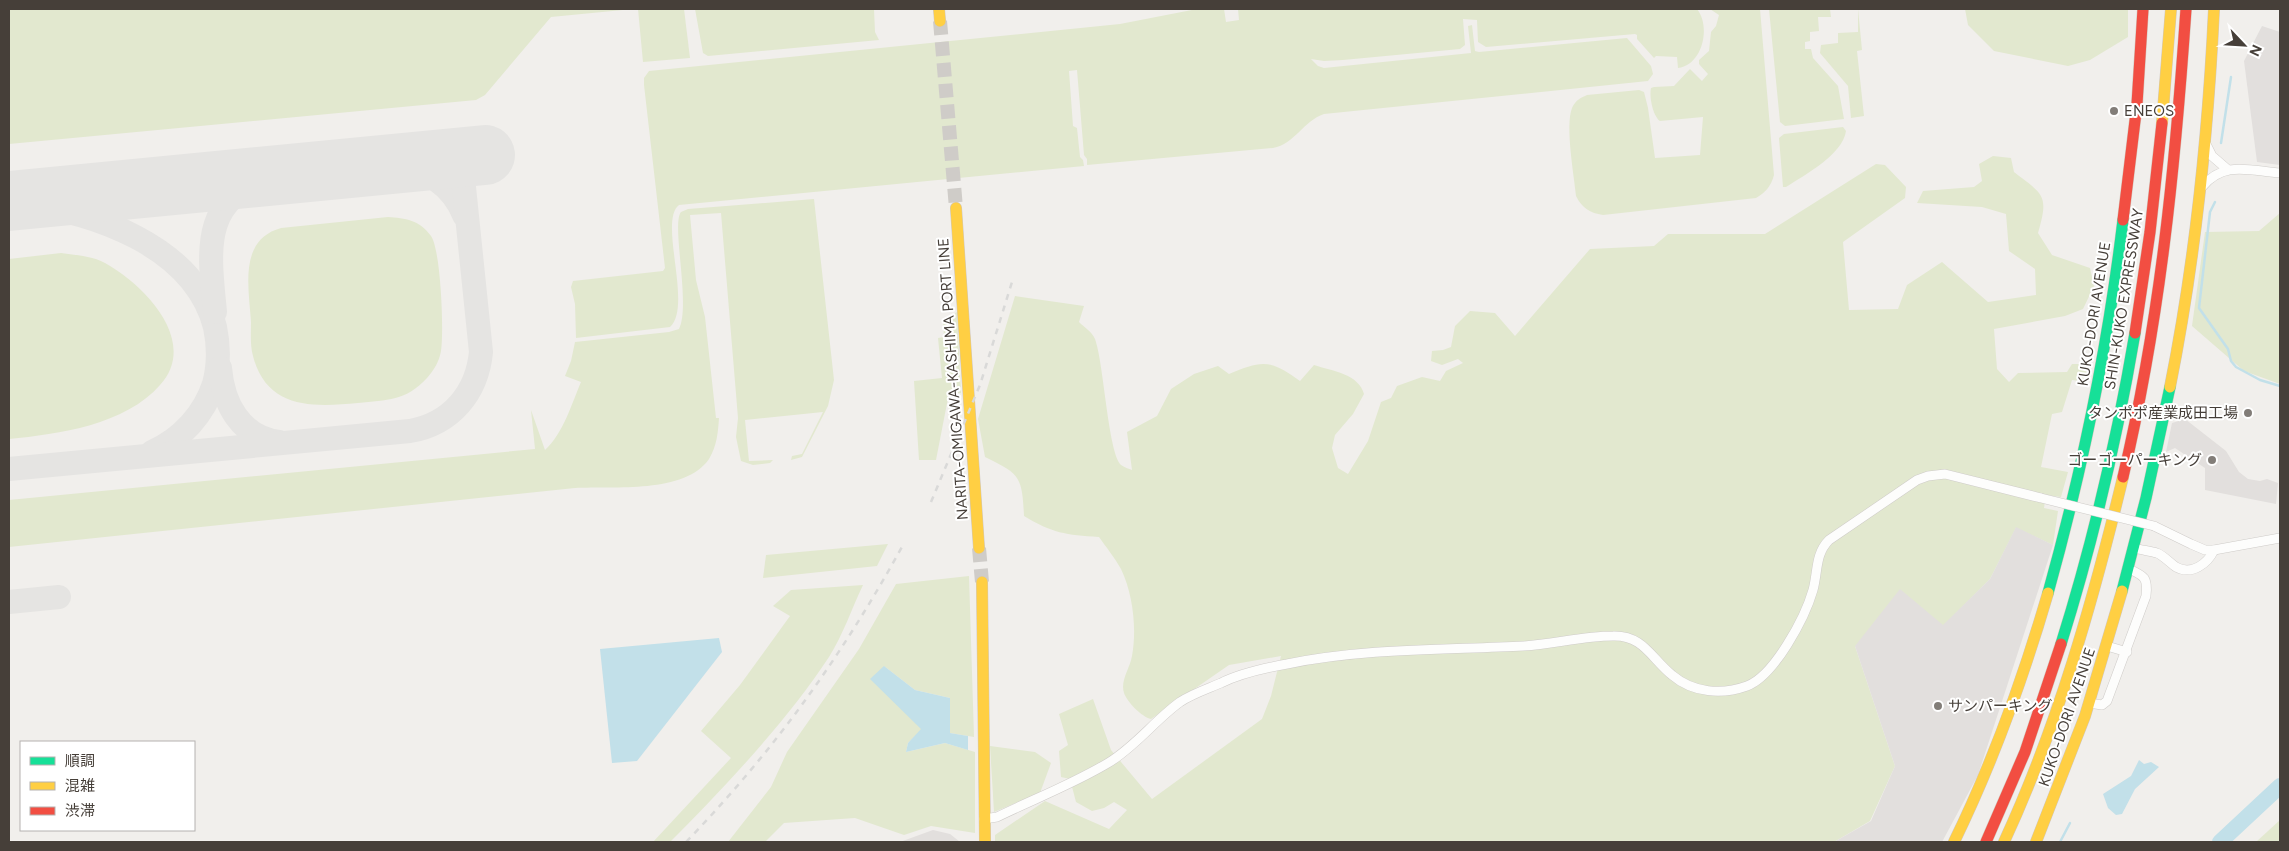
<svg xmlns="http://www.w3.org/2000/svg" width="2289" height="851" font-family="Figtree,'Noto Sans JP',sans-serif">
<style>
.green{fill:#e2e8cf}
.parking{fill:#e2dfdd}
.water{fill:#c2e0e9}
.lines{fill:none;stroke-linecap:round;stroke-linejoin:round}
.stream{stroke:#c2e0e9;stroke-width:2.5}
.river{stroke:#c2e0e9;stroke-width:16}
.taxiway{stroke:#e5e4e2;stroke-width:24}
.runway{stroke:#e5e4e2;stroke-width:60}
.primary-tunnel{stroke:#cfccc8;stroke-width:14;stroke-dasharray:14 7;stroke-linecap:butt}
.street-casing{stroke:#cfccc9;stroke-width:10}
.fast-casing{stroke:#d1c7bc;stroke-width:12}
.slow-casing{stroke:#d1c7bc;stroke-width:12}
.jam-casing{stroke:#d1c7bc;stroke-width:12}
.street{stroke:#fdfdfc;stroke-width:9}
.fast{stroke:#16e098;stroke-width:11}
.slow{stroke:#ffcf43;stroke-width:11}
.jam{stroke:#f24e42;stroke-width:11}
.rail{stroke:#d9d9d8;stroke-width:2.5;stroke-dasharray:6 6;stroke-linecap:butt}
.street-bridge-casing{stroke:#cfccc9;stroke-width:10;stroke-linecap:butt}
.street-bridge{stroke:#fdfdfc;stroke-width:9}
.poi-dot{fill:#827d78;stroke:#fff;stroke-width:2}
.labels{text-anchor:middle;stroke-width:4;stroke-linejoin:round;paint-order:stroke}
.poi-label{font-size:15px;fill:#463f39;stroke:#fff;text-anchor:start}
.street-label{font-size:15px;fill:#463f39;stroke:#fff}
</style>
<rect width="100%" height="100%" fill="#f1efec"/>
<!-- green -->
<g class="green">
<path d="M9 9H633L551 17 485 95 476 100 9 144Z"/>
<path d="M638 9H684L690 58 643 62Z"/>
<path d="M695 9H874L875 32 879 40 708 56 703 53Z"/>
<path d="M1197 9H1224L1226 22 1239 20 1238 9H1697C1711 26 1703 65 1678 68L1677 57 1656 56 1654 58 1637 39V35L1635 34 1486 47 1478 42 1477 20 1463 19 1465 45 1460 49 1343 60 1324 61 1311 59 1318 66 1324 68 1471 53 1468 26 1472 25 1475 51 1479 52 1627 38 1651 66 1653 74 1648 81 1324 114C1303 121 1295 144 1273 148L1087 165V159L1084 155 1077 70 1069 71 1073 126 1077 128 1080 157 1083 160 1084 166 679 205C658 221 693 306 670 327L576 338 575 304 571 287 573 281 663 271 665 268 644 85V78L649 71 1120 24Z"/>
<path d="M1710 9H1760L1774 175C1771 186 1766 192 1756 198L1603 215C1590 213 1582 208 1576 196 1574 175 1565 126 1572 108 1575 101 1580 98 1587 95L1639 90 1644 92 1648 108 1655 158 1700 155 1703 117 1660 121C1653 116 1649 97 1651 88L1654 87 1674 86 1690 69 1702 81 1708 74 1699 64V60L1709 51 1711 32 1716 26 1719 15Z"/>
<path d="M1769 9H1830L1831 17H1818L1819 31 1810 32V41L1805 42V49H1811L1813 58 1838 86 1844 119 1785 126 1780 122Z"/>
<path d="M1858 9 1862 50 1857 51 1864 116 1851 118 1848 86 1820 53 1821 45 1838 43V33L1858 32Z"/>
<path d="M1965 9H2128V37L2090 60 2068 66 1994 51 1968 25Z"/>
<path d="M1843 127 1846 131C1843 154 1805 175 1786 187H1783L1779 138 1784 134Z"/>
<path d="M1993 156 2011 158 2014 172C2044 195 2049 195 2038 233L2052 255 2090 268 2094 286 2083 309 2065 316 1994 329 1997 369 2009 382 2018 373 2067 372 2072 364H2081L2086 370 2087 377 2080 381 2072 380 2062 412 2052 414 2041 467 2068 472 2061 497 2046 495 2044 508 2058 511 2053 545 2016 528 1990 579 1943 626 1855 646 1895 766 1870 821 1834 842H995V835L1045 801 1109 829 1127 810 1114 802 1104 808 1092 811 1076 802 1070 779 1061 777 1059 751 1068 745 1059 714 1093 699 1111 750 1152 799 1262 719 1271 696 1281 656 1229 665 1151 719C1142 717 1127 702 1124 693 1120 681 1130 668 1132 656 1137 629 1133 594 1121 569 1115 558 1106 547 1099 537 1066 535 1052 533 1024 516 1022 476 1020 474 985 457L978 419 1015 296 1084 306 1079 322C1084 327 1092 332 1095 339 1104 364 1108 452 1121 465 1124 467 1129 469 1132 470L1127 432 1157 416 1171 389 1194 374 1218 366 1229 374C1262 360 1270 359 1300 381L1314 365C1332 371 1359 374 1364 394L1353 414 1335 435 1332 448 1338 468 1348 474 1368 441 1381 402 1391 398 1397 386 1422 377 1440 381 1446 371 1463 363 1458 359 1442 365 1431 361 1432 351 1443 350 1451 347 1455 326 1470 311 1495 313 1515 336 1590 249 1654 246 1668 234H1765L1876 164 1885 165 1906 187 1905 198 1843 242 1849 310 1898 309 1907 285 1942 262 1988 302 2036 295 2035 269 2009 251 2006 214 1982 207 1917 203 1923 191 1974 187 1982 181 1979 164Z"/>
<path d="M814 199 834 380 828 406 802 457 791 460 792 456 802 454 823 412 745 420 749 461 773 460 770 463 753 465 741 461 736 437 738 418 721 213 690 215 696 280 705 317 716 418H719C718 432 717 446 709 459 685 494 614 486 575 488L9 547V500L535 449 531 410 545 450C563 434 572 403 581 382L565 376 571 361 575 342 669 332 679 329C691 305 671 224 681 212L688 209Z"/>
<path d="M2280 213V384L2244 371 2192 326 2205 232 2259 231Z"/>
<path d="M388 217C405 218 420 220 431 236 441 250 444 333 441 351 439 362 434 370 427 378 406 401 387 400 358 403 314 407 267 410 253 356 250 346 251 333 251 322 249 288 238 240 281 228Z"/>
<path d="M61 253C76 255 92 256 105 263 143 284 200 341 160 385 125 425 59 434 9 439V259Z"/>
<path d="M957 312 961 393H949L936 460H919L914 381 942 378 938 338 944 337 943 322Z"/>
<path d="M888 544 877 566 763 578 766 555Z"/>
<path d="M969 576 974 737 950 733V698L915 690 884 666 922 729 908 743 906 752 945 743 975 752V833L931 826 904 835 855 818 784 823 765 842H728L771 787 787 752 859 649 896 584Z"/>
<path d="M863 585C852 608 843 635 829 657 787 721 724 788 670 842H653L731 758 701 731 740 685 790 616 773 606 791 590Z"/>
<path d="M990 746 1035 752 1051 763 1040 793 994 812Z"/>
<path d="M2280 820V842H2256Z"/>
</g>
<!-- parking -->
<g class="parking">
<path d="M2262 26 2280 32V165L2257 162 2244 61Z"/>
<path d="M2185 419 2226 451 2239 472 2248 479 2260 481 2267 479 2278 483 2276 504 2205 490V468L2175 448 2166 452 2172 423Z"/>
<path d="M2016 527 2053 545 1978 775 1942 842H1834L1871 821 1895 766 1855 646 1900 589 1943 625 1990 579Z"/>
<path d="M933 830 950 834 960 842H900Z"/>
</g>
<!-- water -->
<g class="water">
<path d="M719 638 722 652 637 761 612 763 600 649Z"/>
<path d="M884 666 915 690 950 698V733L968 736V750L945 743 906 752 908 743 921 729 870 679Z"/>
<path d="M2139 760 2144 764 2151 762 2159 767 2135 789 2122 814 2116 815 2108 808 2103 794 2131 776Z"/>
</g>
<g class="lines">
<!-- stream -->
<g class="stream">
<path d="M2221 143 2231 77"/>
<path d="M2215 202 2210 212 2199 308 2228 349 2231 361 2236 367 2260 380 2280 386"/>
<path d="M2060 842 2070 823"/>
</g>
<!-- river -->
<path class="river" d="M2220 842 2280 786"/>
<!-- taxiway -->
<g class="taxiway">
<path d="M393 164C425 168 452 185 464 215"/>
<path d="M17 203C92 211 194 245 215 327 219 346 219 365 214 384 204 414 182 439 152 452"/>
<path d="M215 312C209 249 200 198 274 176"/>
<path d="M220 368C223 403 240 437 279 442"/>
<path d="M9 469 410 431C451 424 477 393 481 352L461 158"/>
<path d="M9 602 59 597"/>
</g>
<!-- runway -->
<path class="runway" d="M9 201 485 155"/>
<!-- primary-tunnel -->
<g class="primary-tunnel">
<path d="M940 21 956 208"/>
<path d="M979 548 982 582"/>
</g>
<!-- street casing -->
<g class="street-casing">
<g id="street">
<path d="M2206 144 2212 156 2227 169"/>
<path d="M2202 187C2224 160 2250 171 2280 173"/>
<path d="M2154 526 2191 544 2205 550H2214L2280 538"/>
<path d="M2134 548C2141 550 2150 551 2157 553 2164 556 2170 563 2176 567 2192 576 2208 563 2214 550"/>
<path d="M2107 646 2127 652"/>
<path d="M2089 703 2102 705 2107 701 2146 596C2148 578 2145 576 2129 569"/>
<path d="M984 819 997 817C1034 799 1073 784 1108 763 1135 747 1155 720 1180 702 1192 694 1207 689 1221 683 1241 673 1265 668 1287 664 1365 648 1445 650 1524 646 1554 644 1583 636 1613 636 1643 635 1651 658 1672 675 1693 693 1722 695 1747 686 1774 676 1805 618 1813 590 1818 572 1815 554 1829 540L1917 480 1928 476 1945 474 2041 498"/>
</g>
</g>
<!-- fast casing -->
<g class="fast-casing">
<g id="fast">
<path d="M2122 591 2146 498 2170 387"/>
<path d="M2048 593C2082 471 2108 346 2123 220"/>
<path d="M2061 644C2093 542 2117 439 2135 333"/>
</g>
</g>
<!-- slow casing -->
<g class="slow-casing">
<g id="slow">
<path d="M939 9 940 21"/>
<path d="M2162 123 2171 9"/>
<path d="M956 208 979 548"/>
<path d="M2170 387C2195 262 2208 136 2214 9"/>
<path d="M982 582 985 842"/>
<path d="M1954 842C1993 762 2023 679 2048 593"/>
<path d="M2004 842C2058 725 2093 601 2123 477"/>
<path d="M2036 842 2085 716 2122 591"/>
</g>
</g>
<!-- jam casing -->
<g class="jam-casing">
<g id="jam">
<path d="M2123 220 2137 104 2143 9"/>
<path d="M2135 333 2150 232 2162 123"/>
<path d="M2123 477C2160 320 2175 169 2186 9"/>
<path d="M1986 842 2025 752 2061 644"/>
</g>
</g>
<!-- street -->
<use href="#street" class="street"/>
<!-- fast -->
<use href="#fast" class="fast"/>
<!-- slow -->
<use href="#slow" class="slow"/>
<!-- jam -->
<use href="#jam" class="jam"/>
<!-- rail -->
<g class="rail">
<path d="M931 502 980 385 1012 282"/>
<path d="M686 842C774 751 842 656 903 545"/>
</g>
<!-- street-bridge casing -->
<g class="street-bridge-casing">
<path id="street-bridge" d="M2041 498 2154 526"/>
</g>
<!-- street-bridge -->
<use href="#street-bridge" class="street-bridge"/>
</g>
<!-- markers -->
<g class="poi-dot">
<circle cx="2114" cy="111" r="5"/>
<circle cx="2248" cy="413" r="5"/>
<circle cx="2212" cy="460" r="5"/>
<circle cx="1938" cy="706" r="5"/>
</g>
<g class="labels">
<!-- poi labels -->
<g class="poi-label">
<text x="2124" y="116">ENEOS</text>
<text x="2238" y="418" text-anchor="end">タンポポ産業成田工場</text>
<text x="2202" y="465" text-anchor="end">ゴーゴーパーキング</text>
<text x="1948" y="711">サンパーキング</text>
</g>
<!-- street labels -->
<g class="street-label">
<text transform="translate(2124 299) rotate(-81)" y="5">SHIN-KUKO EXPRESSWAY</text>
<text transform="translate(2094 314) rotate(-81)" y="5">KUKO-DORI AVENUE</text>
<text transform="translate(953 379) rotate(-94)" y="5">NARITA-OMIGAWA-KASHIMA PORT LINE</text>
<text transform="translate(2067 717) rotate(-71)" y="5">KUKO-DORI AVENUE</text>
</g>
</g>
<!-- border -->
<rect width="2289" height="851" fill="none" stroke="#463f39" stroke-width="20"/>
<!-- legend -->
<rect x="20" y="741" width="175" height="90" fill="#ffffff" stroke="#b5b2b0"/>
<rect x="30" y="757" width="25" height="8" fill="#16e098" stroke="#b5b2b0"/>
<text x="65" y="766" font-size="15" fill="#463f39">順調</text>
<rect x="30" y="782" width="25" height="8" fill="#ffcf43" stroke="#b5b2b0"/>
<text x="65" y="791" font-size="15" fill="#463f39">混雑</text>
<rect x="30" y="807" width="25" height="8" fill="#f24e42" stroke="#b5b2b0"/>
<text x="65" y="816" font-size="15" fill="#463f39">渋滞</text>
<!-- north arrow -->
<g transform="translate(2244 45) rotate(115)" stroke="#ffffff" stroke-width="4" paint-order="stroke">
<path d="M0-4L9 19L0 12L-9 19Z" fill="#463f39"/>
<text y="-8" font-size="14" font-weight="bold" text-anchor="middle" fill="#463f39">N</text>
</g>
</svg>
